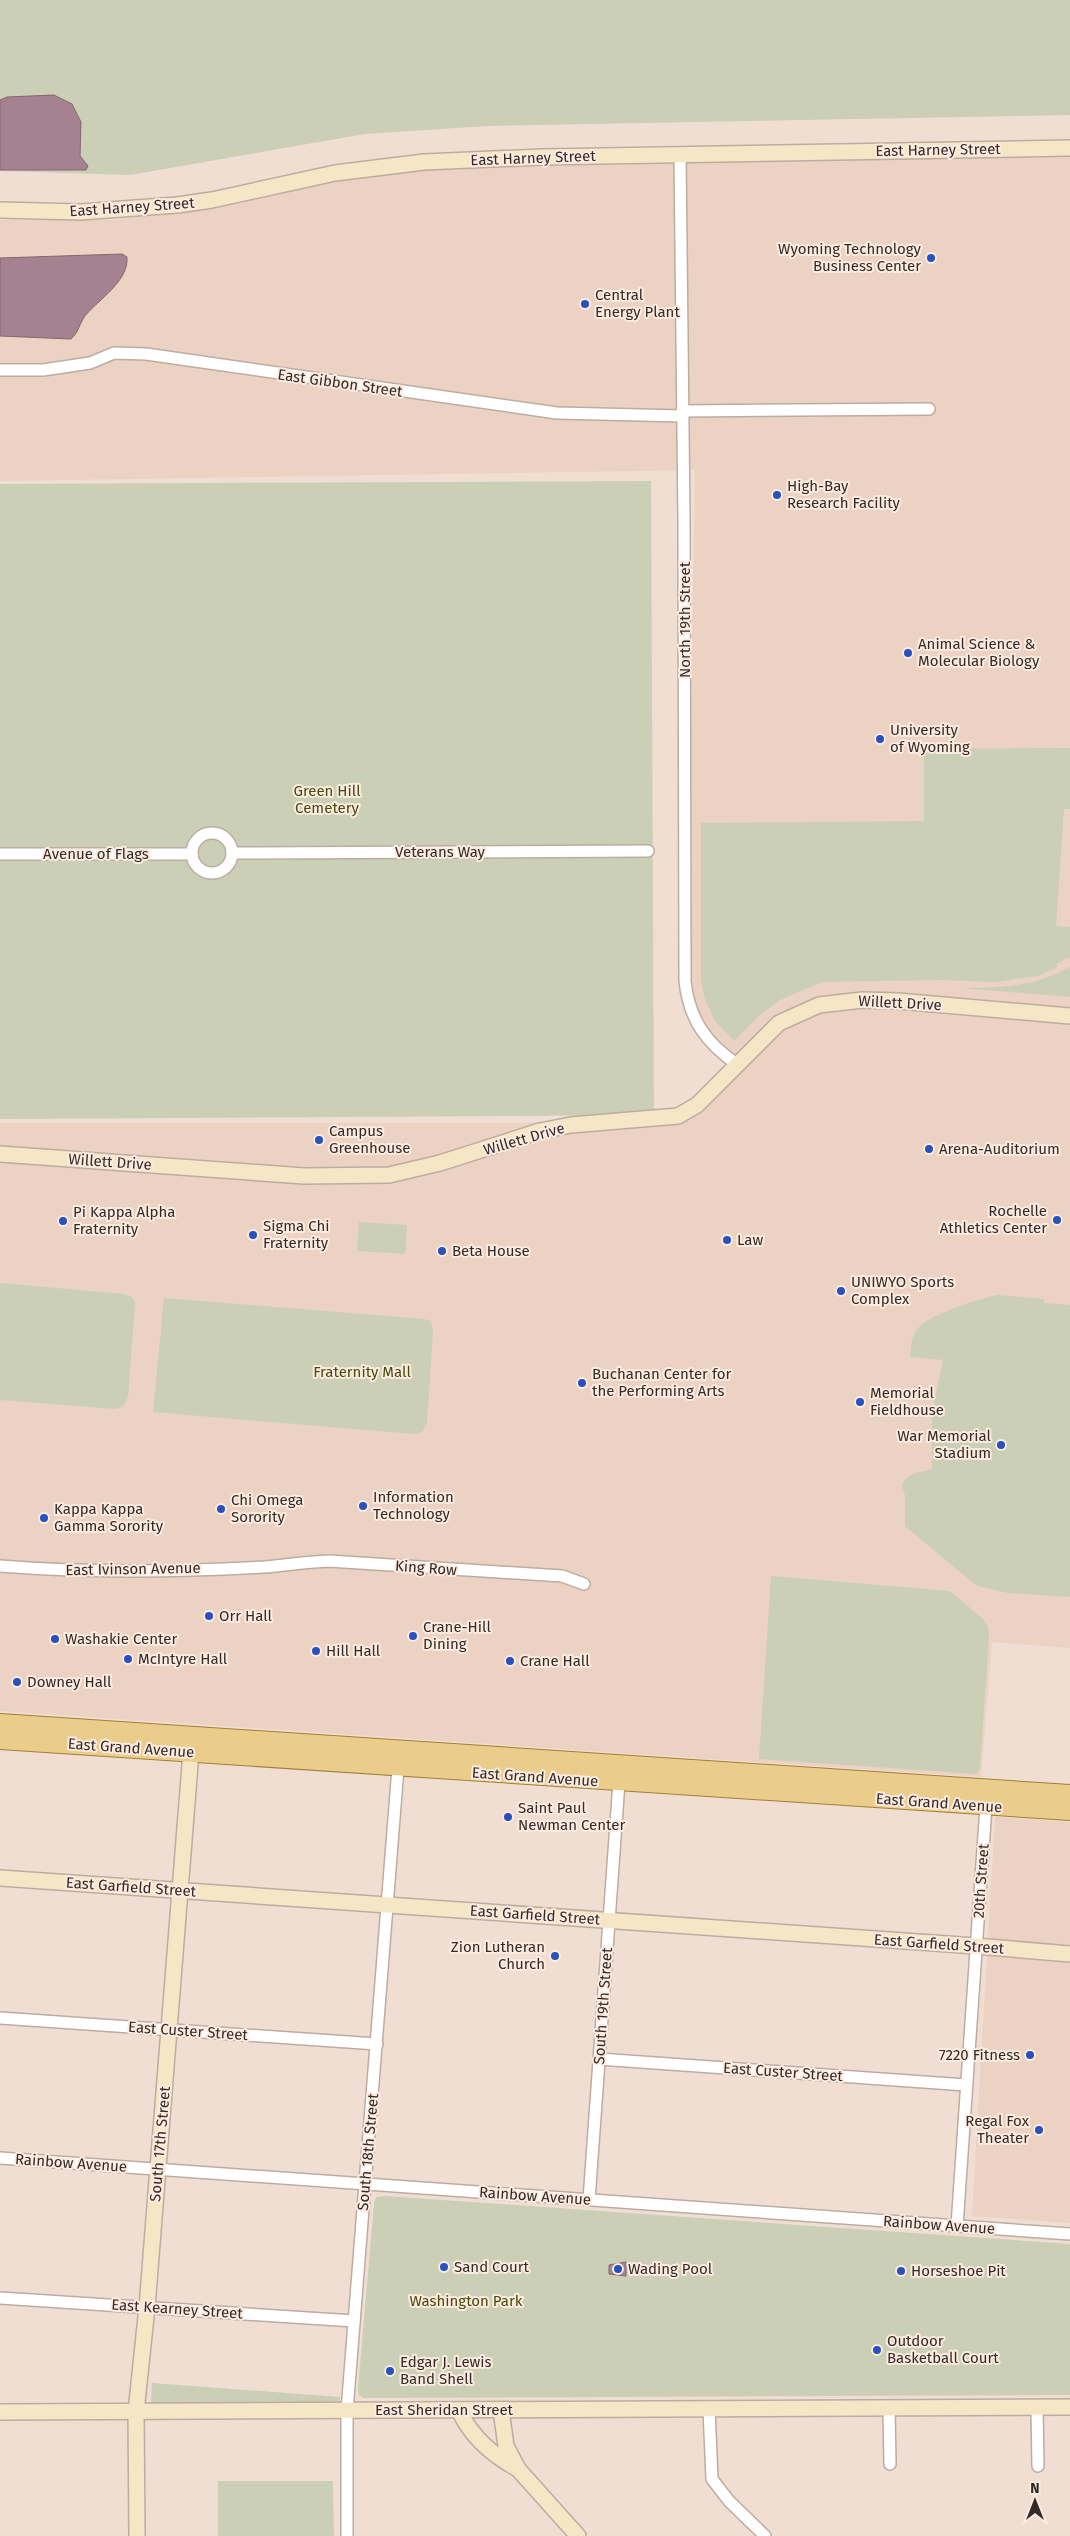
<svg xmlns="http://www.w3.org/2000/svg" width="1070" height="2536" font-family="'Fira Sans',sans-serif">
<style>
.built{fill:#ebd2c3}
.green{fill:#cbcfb5}
.water{fill:#a6818f;stroke:#836770}
.lines{fill:none;stroke-linecap:round;stroke-linejoin:round}
.street-casing{stroke:#bdaca1;stroke-width:14}
.secondary-casing{stroke:#bdaca1;stroke-width:18}
.primary-casing{stroke:#a27f35;stroke-width:20}
.street{stroke:#fff;stroke-width:11}
.secondary{stroke:#f5e6c5;stroke-width:15}
.primary{stroke:#ebcd8b;stroke-width:18}
.poi-dot{fill:#2651bf;stroke:#fdebe0;stroke-width:2}
.labels{text-anchor:middle;stroke-width:4;stroke-linejoin:round;paint-order:stroke}
.street-label{font-size:15px;fill:#322b27;stroke:#fdebe0}
.poi-label{font-size:15px;fill:#322b27;stroke:#fdebe0;text-anchor:start}
.park-label{font-size:15px;fill:#464b0e;stroke:#fdebe0}
</style>
<rect width="100%" height="100%" fill="#f0ded3"/>
<!-- built -->
<g class="built">
<path d="M1070 156V1648L992 1642 981 1777 0 1711V1123H518L678 1116 738 1065 720 1052 686 997 695 470 0 481V220H113L227 206 355 177 440 168Z"/>
<path d="M995 1817 1070 1822V2223L972 2216Z"/>
</g>
<!-- green -->
<g class="green">
<path d="M0 0H1070V115L487 126 365 134 130 175 0 171Z"/>
<path d="M651 481 654 1115 0 1119V484Z"/>
<path d="M1070 748V809H1064L1056 926 1070 927V957L1056 964 1058 967 1038 976 995 982 940 980 822 982 780 1000 760 1015 734 1041 715 1021 705 999 701 982V823L924 821V749Z"/>
<path d="M1070 967V997L961 988C1003 988 1032 987 1070 967Z"/>
<path d="M359 1222 407 1225 405 1254 357 1251Z"/>
<path d="M0 1283 125 1294 132 1297 135 1303 128 1397 123 1406 116 1409 0 1400Z"/>
<path d="M997 1295 1044 1299V1303L1070 1305V1597L1008 1593 977 1586 905 1526V1496L902 1485C908 1472 920 1473 932 1469V1413L943 1360 910 1357C911 1349 911 1338 916 1331 927 1314 977 1300 997 1295Z"/>
<path d="M164 1298 424 1319 431 1321 433 1331 427 1423 422 1432 415 1434 153 1412Z"/>
<path d="M771 1576 950 1591 983 1619 988 1627 989 1638 980 1767 977 1774 759 1759Z"/>
<path d="M385 2196 1070 2244V2395L363 2398 359 2395 358 2389 374 2203 376 2197Z"/>
<path d="M152 2383 340 2397 339 2402 335 2405 151 2404Z"/>
<path d="M218 2481H333L334 2536H218Z"/>
</g>
<!-- water -->
<g class="water">
<path d="M54 95 72 104 81 122 80 156 88 166 86 170H0V100L7 97Z"/>
<path d="M122 254 127 257C129 281 99 299 85 316 79 324 79 332 71 339L0 336V258Z"/>
<path d="M626 2262V2276L609 2274V2265Z"/>
</g>
<g class="lines">
<!-- street casing -->
<g class="street-casing">
<g id="street">
<path d="M680 154 684 521 685 981C689 1020 707 1044 738 1065"/>
<path d="M0 370H43L90 363 114 353 146 354 557 413 682 416"/>
<path d="M682 411 929 409"/>
<circle cx="212" cy="853" r="20"/>
<path d="M232 853 648 851"/>
<path d="M0 854H192"/>
<path d="M0 1566C88 1573 176 1572 264 1567 286 1565 307 1562 329 1561L562 1576 584 1584"/>
<path d="M0 2018 377 2044"/>
<path d="M599 2059 966 2085"/>
<path d="M0 2158 1070 2234"/>
<path d="M589 2200 619 1782"/>
<path d="M957 2226 986 1806"/>
<path d="M0 2298 354 2321"/>
<path d="M889 2408 890 2464"/>
<path d="M1037 2408 1038 2466"/>
<path d="M709 2409 712 2479 729 2501 765 2536"/>
<path d="M347 2536V2411L398 1768"/>
</g>
</g>
<!-- secondary casing -->
<g class="secondary-casing">
<g id="secondary">
<path d="M0 210 81 212 177 205 212 200 335 173 424 162 542 157 1070 148"/>
<path d="M0 1154 304 1176 389 1175 440 1163 540 1131 571 1125 678 1116 697 1105 779 1023 819 1005 862 1000 898 1001 1070 1016"/>
<path d="M0 1878 976 1946 1070 1954"/>
<path d="M459 2410C471 2437 492 2455 518 2469"/>
<path d="M501 2410 506 2446 518 2469 578 2536"/>
<path d="M0 2412 1070 2407"/>
<path d="M137 2536 136 2412 147 2307 191 1752"/>
</g>
</g>
<!-- primary casing -->
<g class="primary-casing">
<g id="primary">
<path d="M0 1723 1070 1794"/>
<path d="M0 1740 1070 1811"/>
</g>
</g>
<!-- street -->
<use href="#street" class="street"/>
<!-- secondary -->
<use href="#secondary" class="secondary"/>
<!-- primary -->
<use href="#primary" class="primary"/>
</g>
<!-- markers -->
<g class="poi-dot">
<circle cx="931" cy="258" r="5"/>
<circle cx="585" cy="304" r="5"/>
<circle cx="777" cy="495" r="5"/>
<circle cx="908" cy="653" r="5"/>
<circle cx="880" cy="739" r="5"/>
<circle cx="319" cy="1140" r="5"/>
<circle cx="929" cy="1149" r="5"/>
<circle cx="1057" cy="1220" r="5"/>
<circle cx="63" cy="1221" r="5"/>
<circle cx="253" cy="1235" r="5"/>
<circle cx="727" cy="1240" r="5"/>
<circle cx="442" cy="1251" r="5"/>
<circle cx="841" cy="1291" r="5"/>
<circle cx="582" cy="1383" r="5"/>
<circle cx="860" cy="1402" r="5"/>
<circle cx="1001" cy="1445" r="5"/>
<circle cx="363" cy="1506" r="5"/>
<circle cx="221" cy="1509" r="5"/>
<circle cx="44" cy="1518" r="5"/>
<circle cx="209" cy="1616" r="5"/>
<circle cx="413" cy="1636" r="5"/>
<circle cx="55" cy="1639" r="5"/>
<circle cx="316" cy="1651" r="5"/>
<circle cx="128" cy="1659" r="5"/>
<circle cx="510" cy="1661" r="5"/>
<circle cx="17" cy="1682" r="5"/>
<circle cx="508" cy="1817" r="5"/>
<circle cx="555" cy="1956" r="5"/>
<circle cx="1030" cy="2055" r="5"/>
<circle cx="1039" cy="2130" r="5"/>
<circle cx="444" cy="2267" r="5"/>
<circle cx="618" cy="2269" r="5"/>
<circle cx="901" cy="2271" r="5"/>
<circle cx="877" cy="2350" r="5"/>
<circle cx="390" cy="2371" r="5"/>
</g>
<g class="labels">
<!-- street labels -->
<g class="street-label">
<text transform="translate(938 150) rotate(-1)" y="5">East Harney Street</text>
<text transform="translate(533 158) rotate(-2)" y="5">East Harney Street</text>
<text transform="translate(132 207) rotate(-4)" y="5">East Harney Street</text>
<text transform="translate(340 383) rotate(8)" y="5">East Gibbon Street</text>
<text transform="translate(685 620) rotate(-90)" y="5">North 19th Street</text>
<text x="440" y="857">Veterans Way</text>
<text x="96" y="859">Avenue of Flags</text>
<text transform="translate(900 1003) rotate(3)" y="5">Willett Drive</text>
<text transform="translate(524 1139) rotate(-16)" y="5">Willett Drive</text>
<text transform="translate(110 1162) rotate(4)" y="5">Willett Drive</text>
<text transform="translate(426 1568) rotate(4)" y="5">King Row</text>
<text transform="translate(133 1569) rotate(-1)" y="5">East Ivinson Avenue</text>
<text transform="translate(131 1748) rotate(4)" y="5">East Grand Avenue</text>
<text transform="translate(535 1777) rotate(4)" y="5">East Grand Avenue</text>
<text transform="translate(939 1803) rotate(4)" y="5">East Grand Avenue</text>
<text transform="translate(981 1881) rotate(-86)" y="5">20th Street</text>
<text transform="translate(131 1887) rotate(4)" y="5">East Garfield Street</text>
<text transform="translate(535 1915) rotate(4)" y="5">East Garfield Street</text>
<text transform="translate(939 1944) rotate(4)" y="5">East Garfield Street</text>
<text transform="translate(603 2006) rotate(-86)" y="5">South 19th Street</text>
<text transform="translate(188 2031) rotate(4)" y="5">East Custer Street</text>
<text transform="translate(783 2072) rotate(4)" y="5">East Custer Street</text>
<text transform="translate(160 2144) rotate(-85)" y="5">South 17th Street</text>
<text transform="translate(368 2152) rotate(-85)" y="5">South 18th Street</text>
<text transform="translate(71 2163) rotate(4)" y="5">Rainbow Avenue</text>
<text transform="translate(535 2196) rotate(4)" y="5">Rainbow Avenue</text>
<text transform="translate(939 2225) rotate(4)" y="5">Rainbow Avenue</text>
<text transform="translate(177 2309) rotate(4)" y="5">East Kearney Street</text>
<text x="444" y="2415">East Sheridan Street</text>
</g>
<!-- poi labels -->
<g class="poi-label">
<text x="921" y="254" text-anchor="end">Wyoming Technology<tspan x="921" dy="17">Business Center</tspan></text>
<text x="595" y="300">Central<tspan x="595" dy="17">Energy Plant</tspan></text>
<text x="787" y="491">High-Bay<tspan x="787" dy="17">Research Facility</tspan></text>
<text x="918" y="649">Animal Science &amp;<tspan x="918" dy="17">Molecular Biology</tspan></text>
<text x="890" y="735">University<tspan x="890" dy="17">of Wyoming</tspan></text>
<text x="329" y="1136">Campus<tspan x="329" dy="17">Greenhouse</tspan></text>
<text x="939" y="1154">Arena-Auditorium</text>
<text x="1047" y="1216" text-anchor="end">Rochelle<tspan x="1047" dy="17">Athletics Center</tspan></text>
<text x="73" y="1217">Pi Kappa Alpha<tspan x="73" dy="17">Fraternity</tspan></text>
<text x="263" y="1231">Sigma Chi<tspan x="263" dy="17">Fraternity</tspan></text>
<text x="737" y="1245">Law</text>
<text x="452" y="1256">Beta House</text>
<text x="851" y="1287">UNIWYO Sports<tspan x="851" dy="17">Complex</tspan></text>
<text x="592" y="1379">Buchanan Center for<tspan x="592" dy="17">the Performing Arts</tspan></text>
<text x="870" y="1398">Memorial<tspan x="870" dy="17">Fieldhouse</tspan></text>
<text x="991" y="1441" text-anchor="end">War Memorial<tspan x="991" dy="17">Stadium</tspan></text>
<text x="373" y="1502">Information<tspan x="373" dy="17">Technology</tspan></text>
<text x="231" y="1505">Chi Omega<tspan x="231" dy="17">Sorority</tspan></text>
<text x="54" y="1514">Kappa Kappa<tspan x="54" dy="17">Gamma Sorority</tspan></text>
<text x="219" y="1621">Orr Hall</text>
<text x="423" y="1632">Crane-Hill<tspan x="423" dy="17">Dining</tspan></text>
<text x="65" y="1644">Washakie Center</text>
<text x="326" y="1656">Hill Hall</text>
<text x="138" y="1664">McIntyre Hall</text>
<text x="520" y="1666">Crane Hall</text>
<text x="27" y="1687">Downey Hall</text>
<text x="518" y="1813">Saint Paul<tspan x="518" dy="17">Newman Center</tspan></text>
<text x="545" y="1952" text-anchor="end">Zion Lutheran<tspan x="545" dy="17">Church</tspan></text>
<text x="1020" y="2060" text-anchor="end">7220 Fitness</text>
<text x="1029" y="2126" text-anchor="end">Regal Fox<tspan x="1029" dy="17">Theater</tspan></text>
<text x="454" y="2272">Sand Court</text>
<text x="628" y="2274">Wading Pool</text>
<text x="911" y="2276">Horseshoe Pit</text>
<text x="887" y="2346">Outdoor<tspan x="887" dy="17">Basketball Court</tspan></text>
<text x="400" y="2367">Edgar J. Lewis<tspan x="400" dy="17">Band Shell</tspan></text>
</g>
<!-- park labels -->
<g class="park-label">
<text x="327" y="796">Green Hill<tspan x="327" dy="17">Cemetery</tspan></text>
<text x="362" y="1377">Fraternity Mall</text>
<text x="466" y="2306">Washington Park</text>
</g>
</g>
<!-- north arrow -->
<g transform="translate(1035 2501)" stroke="#fdebe0" stroke-width="4" paint-order="stroke">
<path d="M0-4L9 19L0 12L-9 19Z" fill="#322b27"/>
<text y="-8" font-size="14" font-weight="bold" text-anchor="middle" fill="#322b27">N</text>
</g>
</svg>
